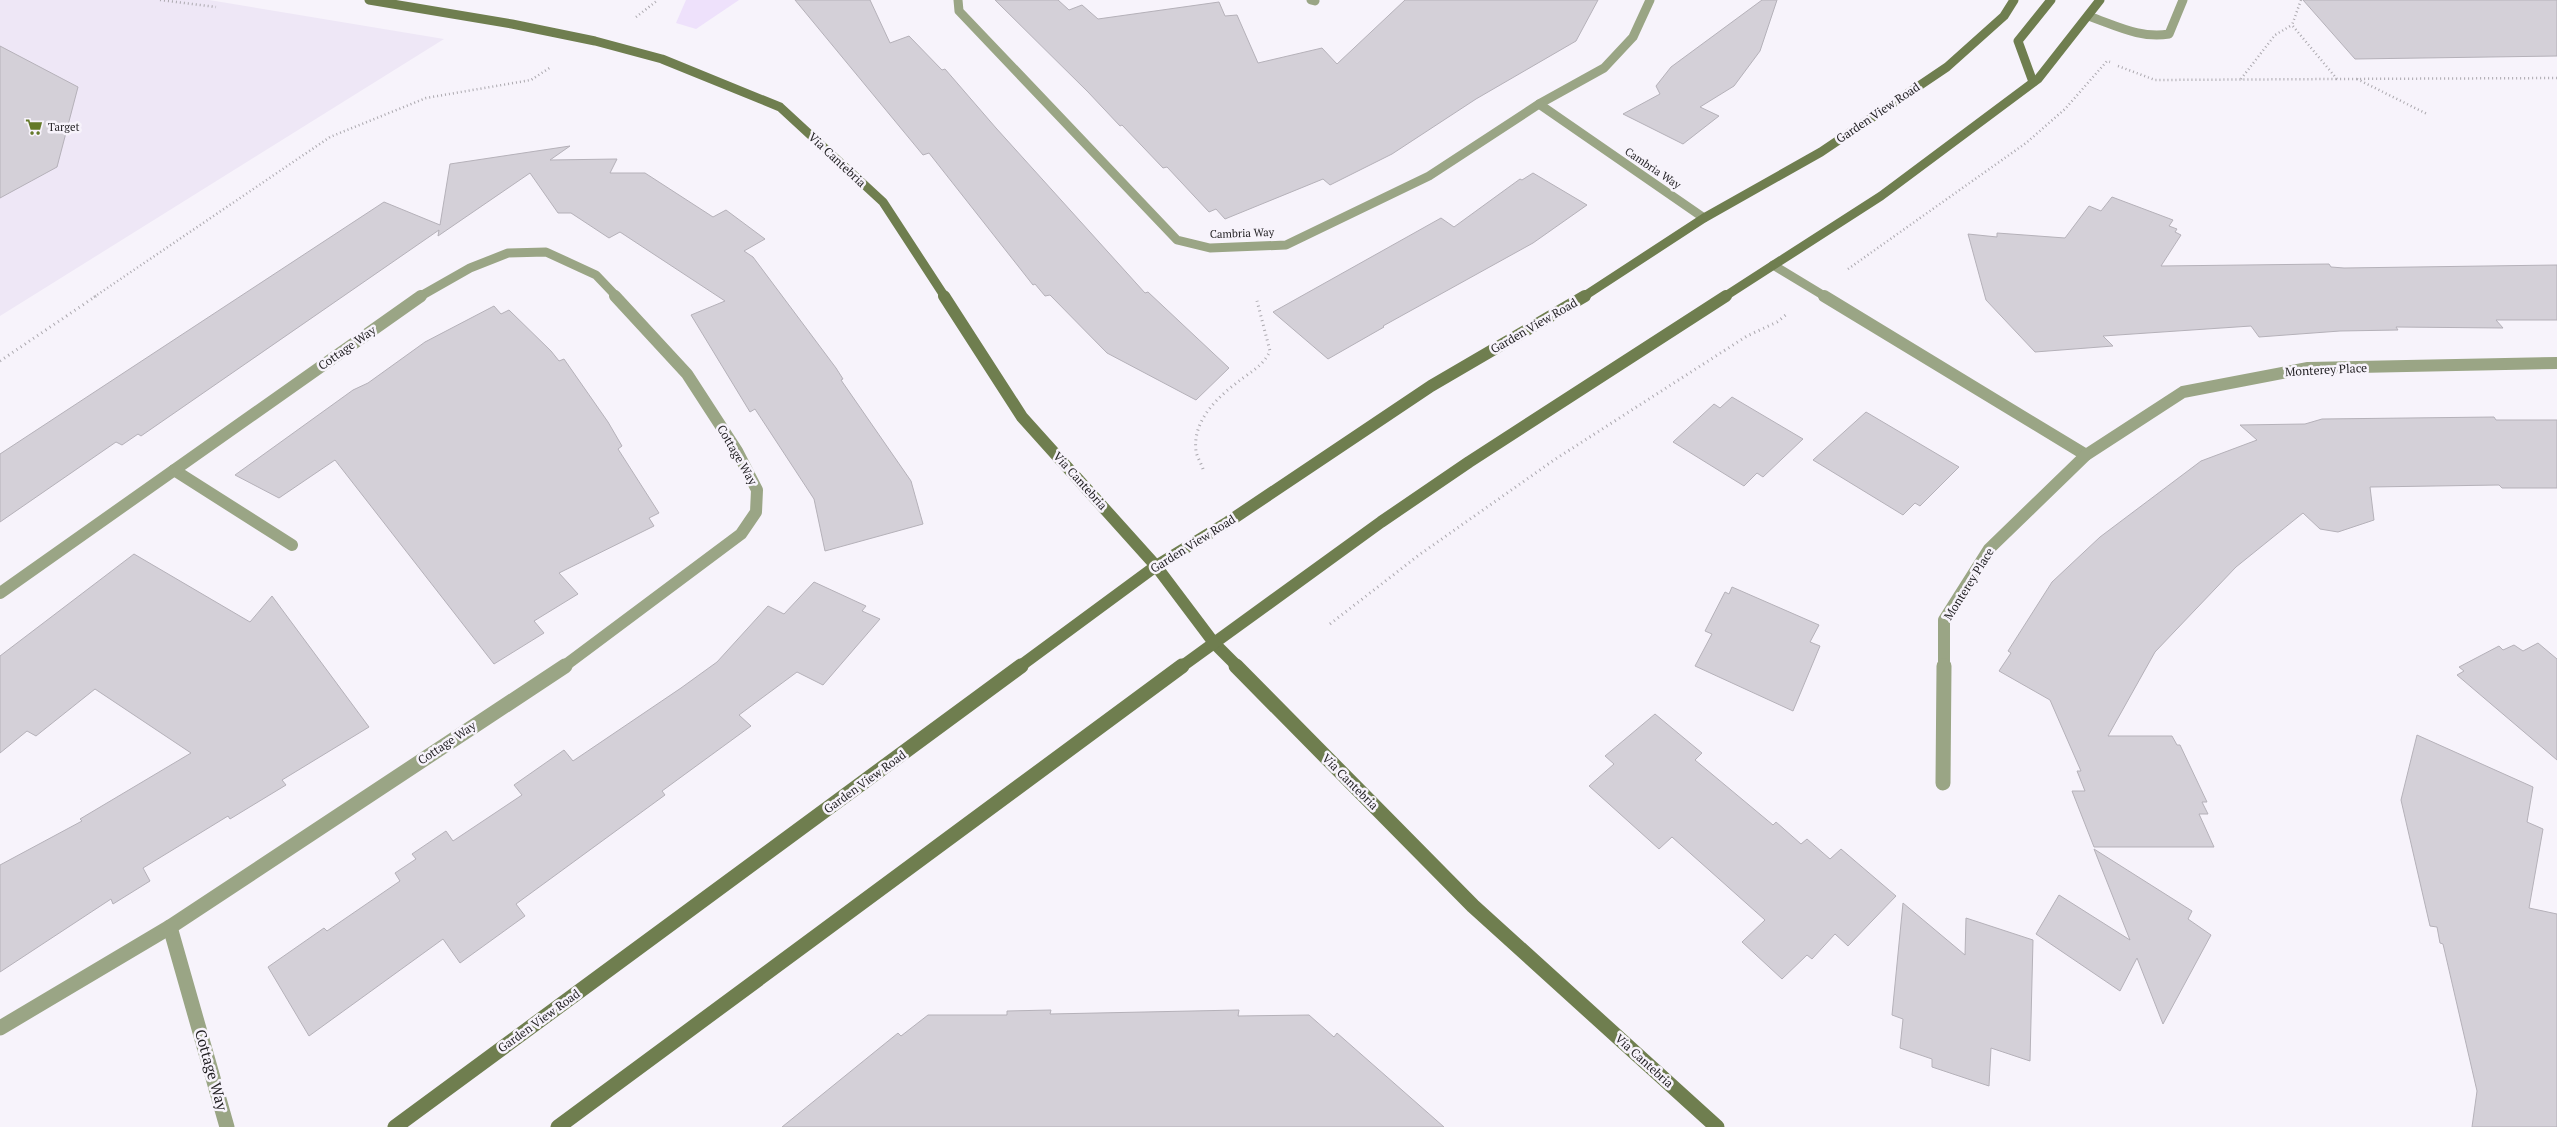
<svg xmlns="http://www.w3.org/2000/svg" width="2557" height="1127" font-family="'PT Serif',serif">
<style>
.built{fill:#eee7f6}
.green{fill:#eee1fb}
.building{fill:#d4d0d8;stroke:#b5b1b9}
.lines{fill:none;stroke-linecap:round;stroke-linejoin:round}
.path-far1{stroke:#aba8ae;stroke-width:2.5;stroke-dasharray:1 3;stroke-linecap:butt}
.path{stroke:#aba8ae;stroke-width:3;stroke-dasharray:1 4;stroke-linecap:butt}
.service{stroke:#9aa585;stroke-width:9}
.minor-far2{stroke:#9aa585;stroke-width:9}
.minor-far1{stroke:#9aa585;stroke-width:12}
.minor{stroke:#9aa585;stroke-width:15}
.secondary-far2{stroke:#6f7e4f;stroke-width:9}
.secondary-far1{stroke:#6f7e4f;stroke-width:12}
.secondary{stroke:#6f7e4f;stroke-width:15}
.labels{text-anchor:middle;stroke-width:5;stroke-linejoin:round;paint-order:stroke}
.far-poi-label{font-size:11px;fill:#211f22;stroke:#f7f3fb;text-anchor:start}
.far-street-label{font-size:11px;fill:#211f22;stroke:#f7f3fb}
.street-label{font-size:12px;fill:#211f22;stroke:#f7f3fb}
.near-street-label{font-size:15px;fill:#211f22;stroke:#f7f3fb}
</style>
<rect width="100%" height="100%" fill="#f7f3fb"/>
<!-- built -->
<path class="built" d="M0 0H209L444 39 0 316Z"/>
<!-- green -->
<path class="green" d="M686 0H739L696 29 676 23Z"/>
<!-- building -->
<g class="building">
<path d="M795 0H870L890 43 909 36 942 70 945 69 996 128 1145 293 1148 292 1229 368 1196 400 1107 353 1050 295 1045 296 1035 284 1033 285 929 153 923 155Z"/>
<path d="M995 0H1058L1069 10 1082 5 1098 19 1219 2 1225 16 1237 15 1258 63 1322 48 1337 64 1405 0H1598L1576 41 1476 99 1392 154 1330 185 1323 179 1225 219 1216 209 1209 212 1167 167 1163 168 1122 125 1120 126 1088 92Z"/>
<path d="M1762 0H1777L1760 51 1734 86 1700 107 1719 116 1683 144 1623 114 1660 94 1656 86 1671 67Z"/>
<path d="M2303 0H2557V56L2355 59Z"/>
<path d="M0 46 78 87 57 167 0 198Z"/>
<path d="M570 146 550 160 617 159 610 173H645L713 217 726 210 765 239 744 251 753 257 836 368 843 379 841 380 911 481 923 524 825 551 814 499 755 409 750 412 691 315 725 301 620 232 609 238 571 213H558L530 173 438 236 439 230 141 436 138 434 122 445 116 442 0 522V454L384 202 440 225 450 164Z"/>
<path d="M1533 173 1587 205 1533 243 1383 326 1384 327 1328 359 1273 312 1441 218 1454 227 1520 179 1522 180Z"/>
<path d="M2112 197 2173 220 2169 226 2177 229 2175 232 2181 235 2161 266 2329 264 2331 267 2344 268 2557 265V320H2496L2503 328 2396 327 2398 330 2340 331 2259 337 2251 326 2103 336 2113 346 2035 352 1986 300 1968 234 1997 237V233L2065 238 2089 206 2101 211Z"/>
<path d="M494 306 501 314 509 310 551 351 559 361 564 359 608 422 622 446 618 449 659 513 649 518 654 526 559 573 578 594 534 621 544 633 494 664 335 460 279 498 235 475 353 390 368 383 425 342Z"/>
<path d="M1732 397 1803 439 1763 477 1757 473 1744 486 1673 442 1714 404 1720 408Z"/>
<path d="M1866 412 1959 467 1920 506 1915 503 1903 515 1813 460Z"/>
<path d="M2494 417 2496 420H2557V488H2502L2499 485 2370 487 2374 520 2338 532 2320 529 2303 513 2236 567 2155 652 2108 736H2172L2177 745H2180L2207 802H2202L2208 814H2199L2214 847H2094L2072 791H2085L2077 771H2081L2050 700 1999 671 2011 653 2008 651 2052 582 2100 537 2201 461 2257 440 2240 425 2305 424 2322 419Z"/>
<path d="M134 554 250 622 272 596 369 727 282 780 286 785 230 819 228 816 143 868 150 881 113 904 111 899 0 972V865L82 821 80 819 191 753 95 689 36 736 27 731 0 753V656Z"/>
<path d="M814 582 866 606 862 611 880 619 823 685 797 672 739 715 751 726 662 791 665 795 516 904 525 916 460 963 443 939 309 1036 268 967 324 928 327 931 400 881 395 873 416 859 412 854 446 831 453 841 522 795 514 785 564 750 573 761 681 688 717 662 768 606 784 614Z"/>
<path d="M1732 587 1819 625 1810 642 1820 646 1793 711 1695 666 1712 634 1705 631 1725 592 1729 594Z"/>
<path d="M2538 643 2557 659V760L2457 675 2464 671 2459 667 2499 646 2503 650 2514 645 2523 651Z"/>
<path d="M1655 714 1702 753 1695 760 1773 825 1776 822 1801 844 1807 839 1830 859 1841 849 1896 896 1848 946 1835 934 1812 959 1807 955 1782 979 1742 942 1765 920 1672 837 1659 849 1589 786 1614 764 1605 756Z"/>
<path d="M2417 735 2533 787 2527 822 2543 829 2529 908 2557 914V1127H2472L2477 1091 2443 944 2440 943 2437 927 2430 926 2401 800Z"/>
<path d="M2094 849 2192 911 2188 919 2211 935 2163 1024 2137 958 2120 991 2036 934 2059 895 2130 940Z"/>
<path d="M1903 903 1965 955 1966 918 2033 940 2030 1061 1991 1048 1989 1086 1932 1067V1059L1900 1048 1903 1019 1892 1015Z"/>
<path d="M1051 1010 1050 1014 1239 1010 1238 1016 1309 1015 1334 1037 1337 1033 1444 1127H782L898 1033 901 1036 928 1015H1007V1011Z"/>
</g>
<g class="lines">
<!-- path-far1 -->
<g class="path-far1">
<path d="M160 0 216 7"/>
<path d="M2301 0 2292 25 2337 79 2557 78"/>
<path d="M636 17 658 0"/>
<path d="M2118 66 2155 80 2337 79"/>
<path d="M2241 79 2275 35 2292 25"/>
<path d="M2357 79 2427 114"/>
<path d="M1848 269 2026 143 2065 109 2107 61 2110 62"/>
<path d="M94 297 330 137 426 98 531 80 551 67"/>
</g>
<!-- path -->
<g class="path">
<path d="M0 361 96 296"/>
<path d="M1203 469C1201 463 1197 457 1196 451 1192 419 1220 395 1243 378 1254 370 1264 364 1270 351L1256 297"/>
<path d="M1330 624 1419 555 1554 460 1747 336 1777 322 1787 314"/>
</g>
<!-- service -->
<path class="service" d="M2088 16C2115 25 2140 39 2169 34L2183 0"/>
<!-- minor-far2 -->
<g class="minor-far2">
<path d="M958 0 959 11 1177 240 1210 248 1286 245 1429 176 1539 104 1604 68 1633 37 1650 0"/>
<path d="M1311 0 1315 1"/>
<path d="M1539 104 1704 218"/>
<path d="M1773 265 1826 297"/>
<path d="M419 297 470 268 508 253 546 252 596 275 617 297"/>
</g>
<!-- minor-far1 -->
<g class="minor-far1">
<path d="M1824 296 2086 455"/>
<path d="M174 470 292 545"/>
<path d="M0 593 421 296"/>
<path d="M563 667 741 534 756 512 757 490 737 451 687 374 615 296"/>
<path d="M1944 667V620L1989 549 2086 455 2183 392 2308 368 2557 363"/>
</g>
<!-- minor -->
<g class="minor">
<path d="M1943 783 1944 666"/>
<path d="M170 927 227 1127"/>
<path d="M0 1028 170 927 565 666"/>
</g>
<!-- secondary-far2 -->
<g class="secondary-far2">
<path d="M369 0 512 24 595 41 662 59 780 107 883 202 945 297"/>
<path d="M2033 82 2018 41 2051 0"/>
<path d="M1583 297 1704 218 1821 152 1947 67 2004 16 2014 0"/>
<path d="M1724 297 1881 196 2038 79 2100 0"/>
</g>
<!-- secondary-far1 -->
<g class="secondary-far1">
<path d="M944 296 1022 417 1156 566 1214 643 1238 667"/>
<path d="M1019 667 1156 566 1228 522 1431 386 1585 296"/>
<path d="M1181 667 1381 522 1469 462 1726 296"/>
</g>
<!-- secondary -->
<g class="secondary">
<path d="M1236 666 1473 906 1717 1127"/>
<path d="M395 1127 1021 666"/>
<path d="M558 1127 1182 666"/>
</g>
</g>
<!-- icons -->
<defs>
<g id="supermarket-bare" transform="scale(1.35)"><path d="M-6-5.5h2.5l.6 2H6L4.5 2H-2.5L-4.4-4H-6ZM-1.5 3.2a1.3 1.3 0 1 0 .1 0ZM3 3.2a1.3 1.3 0 1 0 .1 0Z" fill="#647929" stroke="#f7f3fb" stroke-width="2.5" paint-order="stroke"/></g>
</defs>
<g fill-rule="evenodd">
<use href="#supermarket-bare" x="34" y="127"/>
</g>
<g class="labels">
<!-- far-poi labels -->
<g class="far-poi-label">
<text x="48" y="131">Target</text>
</g>
<!-- far-street labels -->
<g class="far-street-label">
<text transform="translate(1653 168) rotate(34)" y="4">Cambria Way</text>
<text transform="translate(1242 233) rotate(-2)" y="4">Cambria Way</text>
</g>
<!-- street labels -->
<g class="street-label">
<text transform="translate(1878 113) rotate(-34)" y="4">Garden View Road</text>
<text transform="translate(837 160) rotate(43)" y="4">Via Cantebria</text>
<text transform="translate(1534 326) rotate(-30)" y="4">Garden View Road</text>
<text transform="translate(347 348) rotate(-35)" y="4">Cottage Way</text>
<text transform="translate(2326 370) rotate(-3)" y="4">Monterey Place</text>
<text transform="translate(737 455) rotate(60)" y="4">Cottage Way</text>
<text transform="translate(1080 481) rotate(48)" y="4">Via Cantebria</text>
<text transform="translate(1193 544) rotate(-32)" y="4">Garden View Road</text>
<text transform="translate(1969 584) rotate(-58)" y="4">Monterey Place</text>
<text transform="translate(447 743) rotate(-34)" y="4">Cottage Way</text>
<text transform="translate(865 782) rotate(-36)" y="4">Garden View Road</text>
<text transform="translate(1350 782) rotate(45)" y="4">Via Cantebria</text>
<text transform="translate(539 1021) rotate(-36)" y="4">Garden View Road</text>
<text transform="translate(1644 1061) rotate(42)" y="4">Via Cantebria</text>
</g>
<!-- near-street labels -->
<g class="near-street-label">
<text transform="translate(211 1070) rotate(74)" y="5">Cottage Way</text>
</g>
</g>
</svg>
